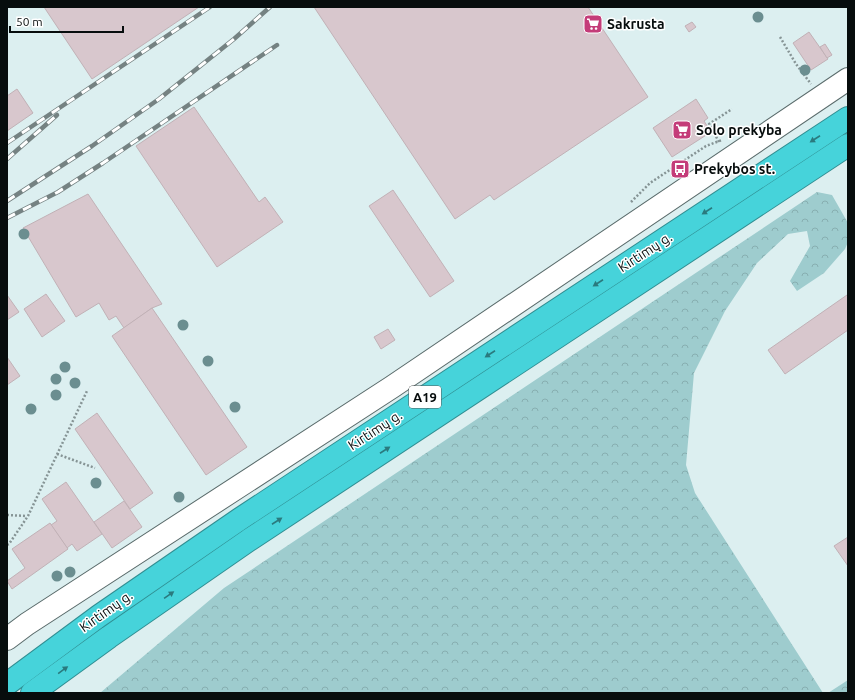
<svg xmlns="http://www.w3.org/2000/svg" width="855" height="700" font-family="Ubuntu,sans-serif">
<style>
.forest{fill:url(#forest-crowns)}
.building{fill:#d8c7cd;stroke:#c1b1b6}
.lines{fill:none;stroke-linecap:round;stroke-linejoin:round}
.secondary-casing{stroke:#5a6b6b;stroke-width:24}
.highway-casing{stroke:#308e92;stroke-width:24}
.path{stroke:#869495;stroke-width:2.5;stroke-dasharray:2 2;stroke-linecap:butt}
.secondary{stroke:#fff;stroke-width:22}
.highway{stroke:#46d3da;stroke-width:22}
.rail-casing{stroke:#758282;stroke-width:4.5}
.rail{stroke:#fff;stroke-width:3;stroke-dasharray:9;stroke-linecap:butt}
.tree{fill:#6b8e90}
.oneway{fill:#2a7a7e}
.labels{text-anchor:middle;stroke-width:3;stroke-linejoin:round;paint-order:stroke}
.shield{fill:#fff;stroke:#515656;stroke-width:1}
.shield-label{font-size:13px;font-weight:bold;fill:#070d0d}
.poi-label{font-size:14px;font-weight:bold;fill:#070d0d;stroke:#fff;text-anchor:start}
.street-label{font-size:14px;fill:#070d0d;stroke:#fff}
</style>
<defs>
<pattern id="forest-crowns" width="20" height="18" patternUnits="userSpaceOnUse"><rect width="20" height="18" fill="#9eccce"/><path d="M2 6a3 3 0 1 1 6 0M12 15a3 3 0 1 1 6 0" fill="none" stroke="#87aeb0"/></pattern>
</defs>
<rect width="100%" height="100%" fill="#dceff0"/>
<!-- forest -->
<g class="forest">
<path d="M817 192 832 195 848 223V242L845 249 824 273 797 291 790 281 810 246 807 231 788 234 757 263 725 311 694 373 686 465 695 493 823 693H100L224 588Z"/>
<path d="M848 680V693H828Z"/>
</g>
<!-- building -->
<g class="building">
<path d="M44 7H199L92 79Z"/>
<path d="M314 7H588L648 97 494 200 490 195 455 219Z"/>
<path d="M692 22 696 27 689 32 685 26Z"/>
<path d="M809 32 828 59 811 70 793 43Z"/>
<path d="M825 44 832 55 827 58 820 47Z"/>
<path d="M17 89 33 113 7 131V96Z"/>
<path d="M696 99 708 118 704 121 711 132 672 157 653 128Z"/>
<path d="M194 107 259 202 265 197 283 222 217 267 136 146Z"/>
<path d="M393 190 454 281 430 297 369 206Z"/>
<path d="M88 194 162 304 152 308 124 328 116 316 109 320 99 303 76 317 23 228Z"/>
<path d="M46 294 65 321 42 337 24 309Z"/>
<path d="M7 295 19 312 7 320Z"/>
<path d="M847 295 848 296V330L785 374 768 350Z"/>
<path d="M152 308 247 447 206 475 112 336Z"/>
<path d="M388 329 395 340 381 349 374 337Z"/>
<path d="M7 357 20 376 7 385Z"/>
<path d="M97 413 153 493 130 509 75 429Z"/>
<path d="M66 482 102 534 77 551 72 544 67 548 51 525 57 521 42 499Z"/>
<path d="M124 501 142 527 112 548 94 522Z"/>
<path d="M50 523 68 549 12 589 7 581 25 568 12 549Z"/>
<path d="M848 537V566L834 546Z"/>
</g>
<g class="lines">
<!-- secondary casing -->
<g class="secondary-casing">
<path id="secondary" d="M7 639 27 624 392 387 848 79"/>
</g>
<!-- highway casing -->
<g class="highway-casing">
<g id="highway">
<path d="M7 684 99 616 240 519 848 118"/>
<path d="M32 693 109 637 249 540 848 145"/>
</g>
</g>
<!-- path -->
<g class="path">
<path d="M780 37 796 64 811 84"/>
<path d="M719 142 709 124 732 109"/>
<path d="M631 202 650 183 706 146 722 140"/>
<path d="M57 454 95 468"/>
<path d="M7 515 27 516"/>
<path d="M7 545 9 544 28 516 87 391"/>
</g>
<!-- secondary -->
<use href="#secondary" class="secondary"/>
<!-- highway -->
<use href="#highway" class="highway"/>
<!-- rail casing -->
<g class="rail-casing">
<g id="rail">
<path d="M7 143 210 7"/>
<path d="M7 159 57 115"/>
<path d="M7 201 92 146 159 99 234 39 270 7"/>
<path d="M7 218 58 192 103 163 277 45"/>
</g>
</g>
<!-- rail -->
<use href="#rail" class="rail"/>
</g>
<!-- trees -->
<g class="tree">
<circle cx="758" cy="17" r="5.5"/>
<circle cx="805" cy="70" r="5.5"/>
<circle cx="24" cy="234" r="5.5"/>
<circle cx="183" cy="325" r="5.5"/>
<circle cx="208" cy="361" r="5.5"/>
<circle cx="65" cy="367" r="5.5"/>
<circle cx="56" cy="379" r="5.5"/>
<circle cx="75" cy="383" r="5.5"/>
<circle cx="56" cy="395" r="5.5"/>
<circle cx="235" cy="407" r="5.5"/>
<circle cx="31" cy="409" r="5.5"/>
<circle cx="96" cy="483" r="5.5"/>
<circle cx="179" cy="497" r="5.5"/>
<circle cx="70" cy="572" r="5.5"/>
<circle cx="57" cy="576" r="5.5"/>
</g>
<!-- one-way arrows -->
<defs><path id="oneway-solid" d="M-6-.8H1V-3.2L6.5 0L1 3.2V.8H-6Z"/></defs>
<g class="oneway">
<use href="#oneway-solid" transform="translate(815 139) rotate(147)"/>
<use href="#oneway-solid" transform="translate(707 211) rotate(147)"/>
<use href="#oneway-solid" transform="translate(598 283) rotate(147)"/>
<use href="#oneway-solid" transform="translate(490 354) rotate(147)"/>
<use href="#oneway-solid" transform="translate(385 450) rotate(-33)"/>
<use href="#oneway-solid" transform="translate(277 521) rotate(-33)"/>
<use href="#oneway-solid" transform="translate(169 595) rotate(-35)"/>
<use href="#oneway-solid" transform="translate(63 670) rotate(-36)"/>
</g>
<!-- icons -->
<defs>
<g id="supermarket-square" transform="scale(1)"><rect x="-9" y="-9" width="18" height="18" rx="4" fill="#c43c79" stroke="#fff"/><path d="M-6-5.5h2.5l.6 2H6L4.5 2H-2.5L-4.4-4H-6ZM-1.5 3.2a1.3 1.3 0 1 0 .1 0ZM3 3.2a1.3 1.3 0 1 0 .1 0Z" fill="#fff"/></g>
<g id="bus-square" transform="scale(1)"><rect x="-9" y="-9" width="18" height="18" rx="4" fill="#c43c79" stroke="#fff"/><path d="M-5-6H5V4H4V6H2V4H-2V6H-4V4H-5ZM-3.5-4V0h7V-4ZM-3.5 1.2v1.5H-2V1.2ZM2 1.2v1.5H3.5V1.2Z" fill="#fff"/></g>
</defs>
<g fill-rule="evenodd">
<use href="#supermarket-square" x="593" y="24"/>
<use href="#supermarket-square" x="682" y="130"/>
<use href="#bus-square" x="680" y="169"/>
</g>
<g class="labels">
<!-- shield labels -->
<rect class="shield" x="409" y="386" width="32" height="22" rx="3"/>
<g class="shield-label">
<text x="425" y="402">A19</text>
</g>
<!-- poi labels -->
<g class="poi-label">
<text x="607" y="29">Sakrusta</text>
<text x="696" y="135">Solo prekyba</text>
<text x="694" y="174">Prekybos st.</text>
</g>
<!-- street labels -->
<g class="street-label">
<text transform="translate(645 252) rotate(-33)" y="5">Kirtimų g.</text>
<text transform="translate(375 430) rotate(-33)" y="5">Kirtimų g.</text>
<text transform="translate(106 611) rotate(-35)" y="5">Kirtimų g.</text>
</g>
</g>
<!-- border -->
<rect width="855" height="700" fill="none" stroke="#070d0d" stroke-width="16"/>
<!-- scale -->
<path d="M10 26v6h113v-6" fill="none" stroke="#070d0d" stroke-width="2"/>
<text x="16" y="26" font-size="12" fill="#070d0d" stroke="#ffffff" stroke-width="3" paint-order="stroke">50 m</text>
</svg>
